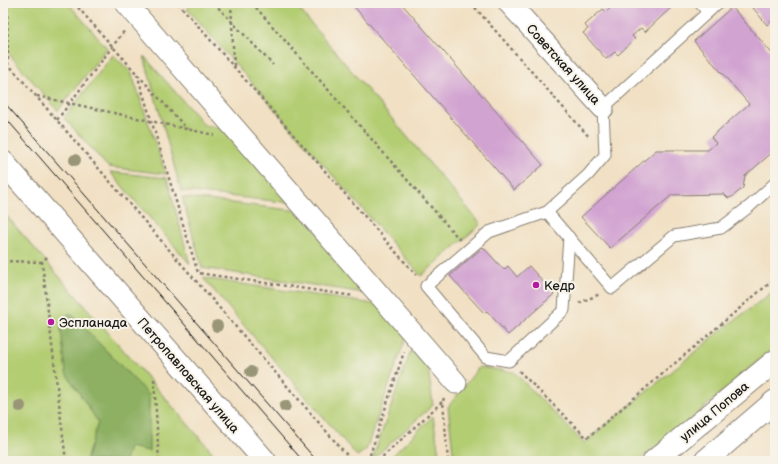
<svg xmlns="http://www.w3.org/2000/svg" width="778" height="464" font-family="'Balsamiq Sans',sans-serif">
<style>
.green{fill:#b3cd72;stroke:#687447}
.forest{fill:#8eb064;stroke:#556640}
.building{fill:#d1a3d1}
.lines{fill:none;stroke-linecap:round;stroke-linejoin:round}
.lane-casing{stroke:#867e70;stroke-width:13}
.street-casing{stroke:#867e70;stroke-width:23}
.secondary-casing{stroke:#867e70;stroke-width:24}
.primary-casing{stroke:#867e70;stroke-width:24}
.path{stroke:#867e70;stroke-width:2.5;stroke-dasharray:3 3;stroke-linecap:butt}
.lane{stroke:#fff;stroke-width:11}
.street{stroke:#fff;stroke-width:21}
.secondary{stroke:#fff;stroke-width:22}
.primary{stroke:#fff;stroke-width:22}
.tram{stroke:#1c1c1c;stroke-width:1}
.tree{fill:#999678}
.poi-dot{fill:#b5179e;stroke:#f7f3e8;stroke-width:1.5}
.labels{text-anchor:middle;stroke-width:4;stroke-linejoin:round;paint-order:stroke}
.street-label{font-size:13px;fill:#1c1c1c;stroke:#f7f3e8}
.poi-label{font-size:13px;fill:#1c1c1c;stroke:#f7f3e8;text-anchor:start}
</style>
<rect width="100%" height="100%" fill="#f7f3e8"/>
<filter id="ink" filterUnits="userSpaceOnUse"><feTurbulence type="fractalNoise" baseFrequency=".025" numOctaves="2"/><feDisplacementMap in="SourceGraphic" scale="8" xChannelSelector="R" yChannelSelector="G"/><feConvolveMatrix kernelMatrix="1 2 1 2 8 2 1 2 1" color-interpolation-filters="sRGB"/></filter>
<filter id="wash" filterUnits="userSpaceOnUse"><feTurbulence type="fractalNoise" baseFrequency=".012" numOctaves="4" result="noise"/><feDisplacementMap in="SourceGraphic" scale="16" xChannelSelector="R" yChannelSelector="G"/><feGaussianBlur stdDeviation="0.9" result="paint"/><feColorMatrix in="noise" values="0 0 0 0 0 0 0 0 0 0 0 0 0 0 0 0 0 1.4 0 .05"/><feComposite in="paint" operator="in"/></filter>
<g filter="url(#wash)">
<rect width="100%" height="100%" fill="#f1e0c3"/>
<!-- green -->
<g class="green">
<path d="M3 3H68L107 48 58 111 3 47Z"/>
<path d="M193 3H294L481 224 421 276 187 9Z"/>
<path d="M113 55 131 72 166 174 108 167 64 118Z"/>
<path d="M144 56 204 125 228 130 292 203 181 191Z"/>
<path d="M110 172 167 178 190 264Z"/>
<path d="M182 197 299 211 371 294 202 268Z"/>
<path d="M3 212 220 461H3Z"/>
<path d="M203 278 380 305 407 335 366 450 357 456Z"/>
<path d="M775 290V346L682 427 638 461H454L448 407 479 367 514 372 584 443 724 328Z"/>
<path d="M411 350 428 368 433 405 372 460Z"/>
<path d="M433 416 440 461H387Z"/>
</g>
<!-- forest -->
<path class="forest" d="M70 313 149 395V451L129 447 125 461H86L98 422 66 373 60 322Z"/>
<g id="blocks">
<!-- building -->
<g class="building">
<path d="M351 3H401L543 165 514 190Z"/>
<path d="M616 3H676L645 32 641 28 632 36 635 39 618 55 615 52 606 59 583 33 588 29 585 25 603 9 606 12Z"/>
<path d="M749 3H775V18L767 25Z"/>
<path d="M732 7 775 57V150L745 176 743 188 732 197 728 198 724 194 672 195 610 248 581 217 656 150H708L716 143 711 137 749 104 694 41Z"/>
<path d="M483 247 504 270 508 266 517 277 529 266 554 294 508 335 487 311 484 313 450 276Z"/>
</g>
</g>
</g>
<g filter="url(#ink)">
<use href="#blocks" fill-opacity="0" stroke="#867e70" stroke-width="1"/>
<g class="lines">
<!-- lane casing -->
<g class="lane-casing">
<g id="lane">
<path d="M700 3 708 12"/>
<path d="M718 3 603 108 605 155 588 175 547 212 612 288 674 236 721 228 750 206 775 183"/>
<path d="M547 212 489 232 426 286 486 357 509 361 564 310 569 237"/>
</g>
</g>
<!-- street casing -->
<g class="street-casing">
<g id="street">
<path d="M126 3 456 383"/>
<path d="M509 3 603 108"/>
</g>
</g>
<!-- secondary casing -->
<g class="secondary-casing">
<path id="secondary" d="M3 162 265 461"/>
</g>
<!-- primary casing -->
<g class="primary-casing">
<g id="primary">
<path d="M654 461 775 361"/>
<path d="M705 461 775 401"/>
</g>
</g>
<!-- path -->
<g class="path">
<path d="M7 3 8 62"/>
<path d="M74 3 137 74 187 129"/>
<path d="M178 3 416 275"/>
<path d="M214 3 273 65"/>
<path d="M231 3 234 66"/>
<path d="M252 3 460 240"/>
<path d="M471 3 590 138"/>
<path d="M3 58 352 461"/>
<path d="M137 74 198 273 354 296"/>
<path d="M37 96 214 135"/>
<path d="M57 120 125 30"/>
<path d="M47 257 42 262 66 461"/>
<path d="M3 261 42 262"/>
<path d="M579 303 600 294"/>
<path d="M519 371 587 438 760 291 775 279"/>
<path d="M154 379 159 461"/>
<path d="M444 398 443 401 448 461"/>
<path d="M368 461 404 352"/>
<path d="M378 461 443 401"/>
</g>
<!-- lane -->
<use href="#lane" class="lane"/>
<!-- street -->
<use href="#street" class="street"/>
<!-- secondary -->
<use href="#secondary" class="secondary"/>
<!-- primary -->
<use href="#primary" class="primary"/>
<!-- tram -->
<g class="tram">
<path d="M3 101 317 461"/>
<path d="M3 115 303 461"/>
</g>
</g>
<!-- trees -->
<g class="tree">
<circle cx="75" cy="160" r="6"/>
<circle cx="217" cy="326" r="6"/>
<circle cx="251" cy="372" r="6"/>
<circle cx="20" cy="406" r="6"/>
<circle cx="285" cy="406" r="6"/>
</g>
</g>
<!-- markers -->
<g class="poi-dot">
<circle cx="536" cy="285" r="4"/>
<circle cx="51" cy="322" r="4"/>
</g>
<g class="labels">
<!-- street labels -->
<g class="street-label">
<text transform="translate(564 64) rotate(48)" y="5">Советская улица</text>
<text transform="translate(189 375) rotate(49)" y="5">Петропавловская улица</text>
<text transform="translate(714 411) rotate(-40)" y="5">улица Попова</text>
</g>
<!-- poi labels -->
<g class="poi-label">
<text x="544" y="290">Кедр</text>
<text x="59" y="327">Эспланада</text>
</g>
</g>
<!-- margin -->
<rect width="778" height="464" fill="none" stroke="#f7f3e8" stroke-width="16"/>
</svg>
